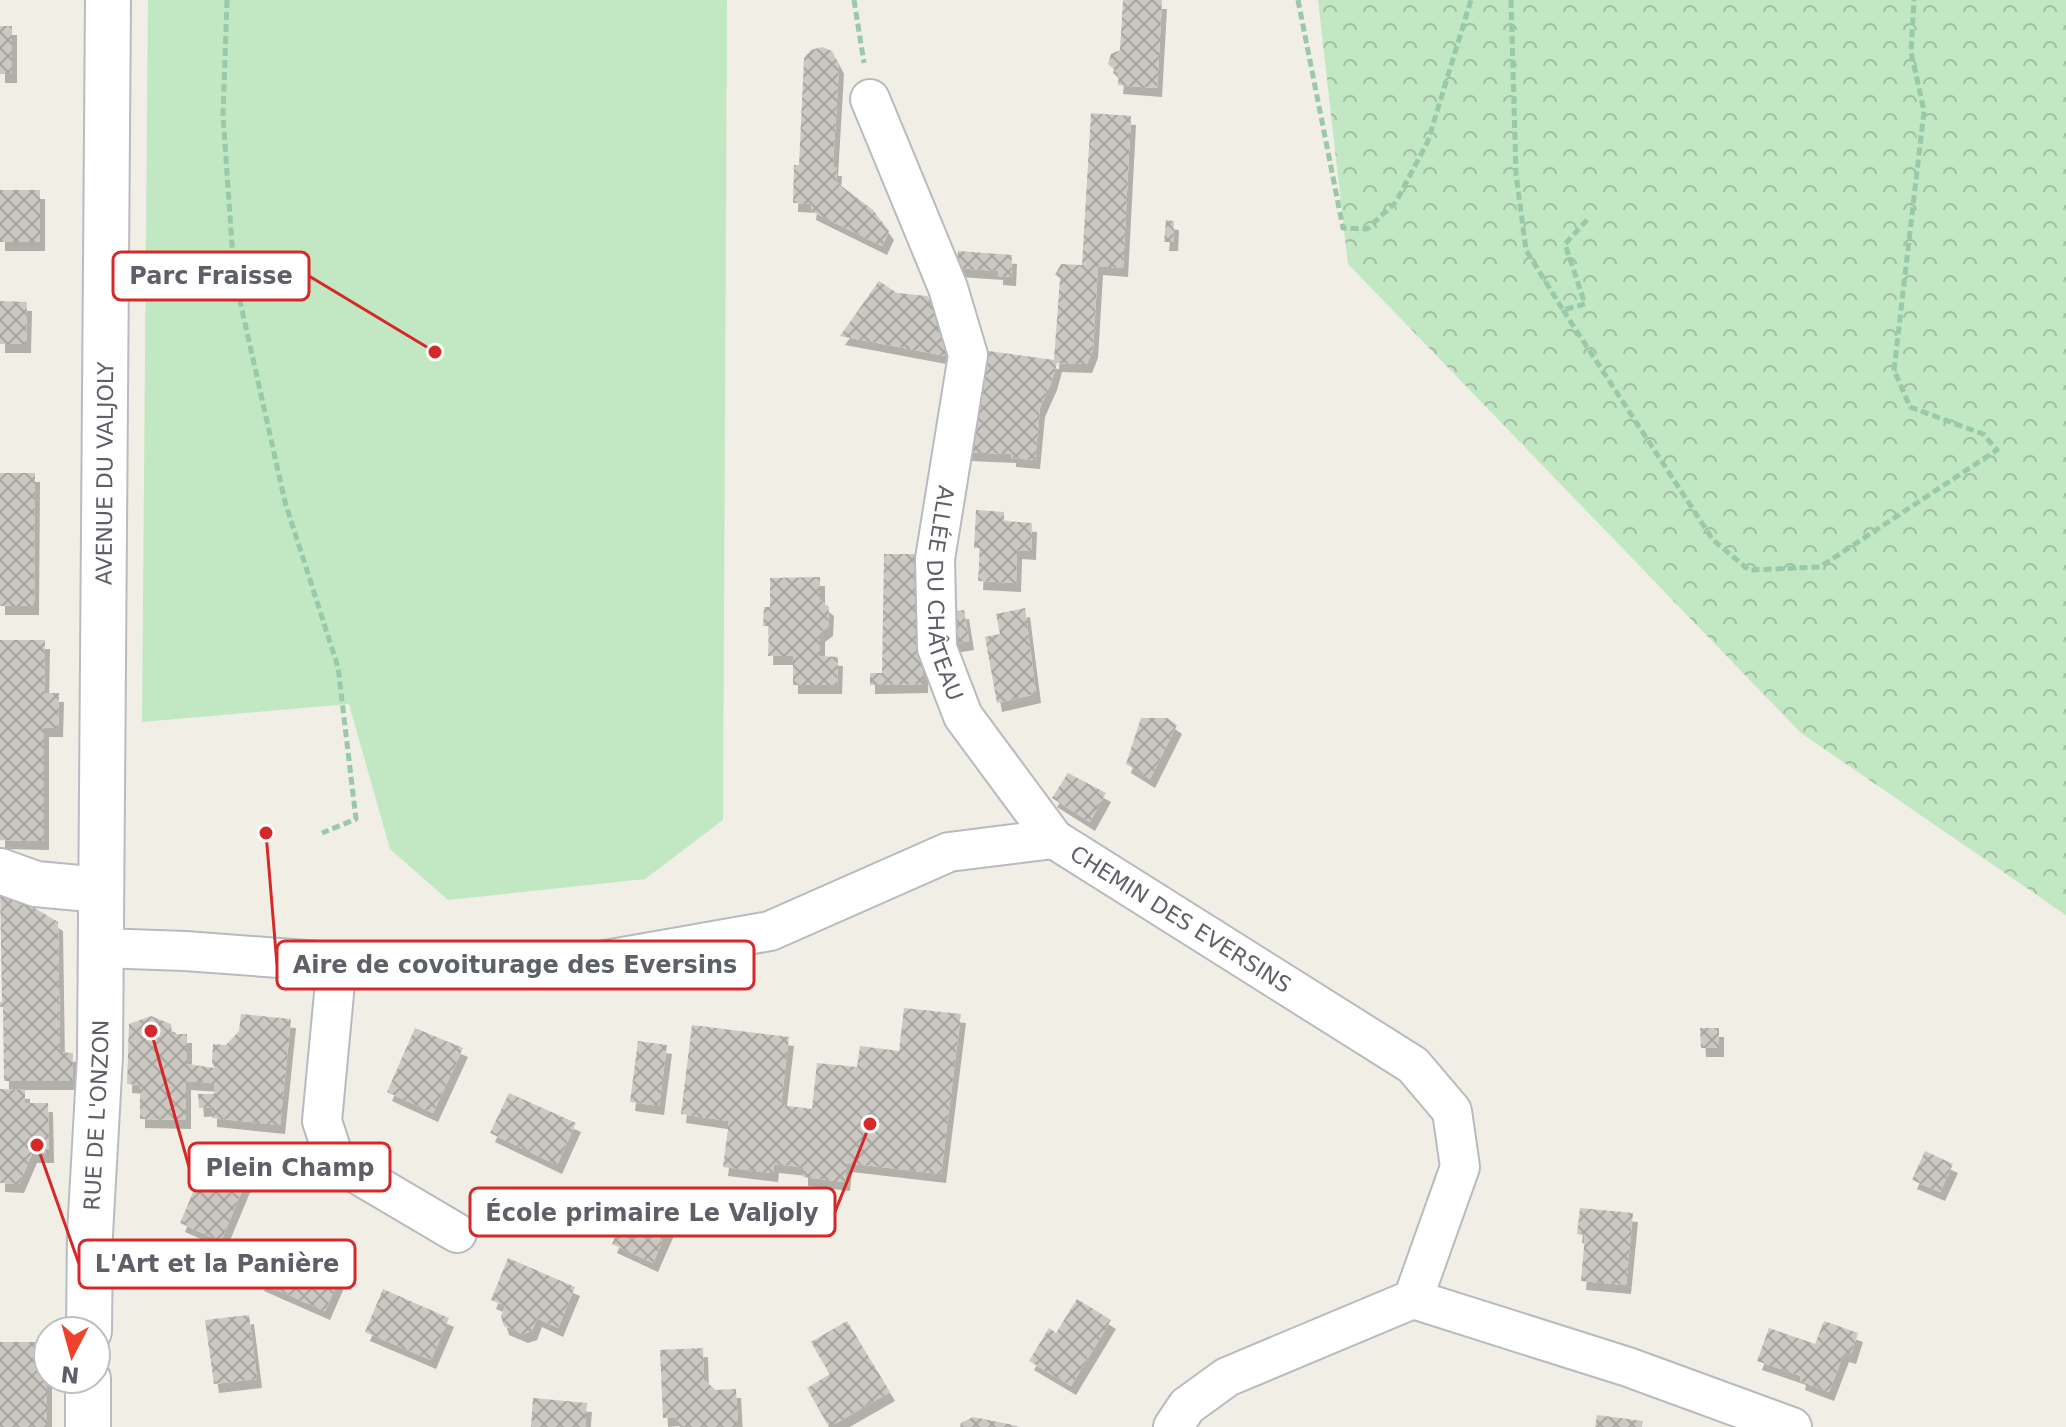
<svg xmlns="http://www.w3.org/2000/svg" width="2066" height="1427" font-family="'DejaVu Sans',sans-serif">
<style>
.forest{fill:url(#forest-crowns)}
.park{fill:#c1e8c2}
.building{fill:url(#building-cross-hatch);filter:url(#shadow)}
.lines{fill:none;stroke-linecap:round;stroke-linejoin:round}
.minor-casing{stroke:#b7babf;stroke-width:42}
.tertiary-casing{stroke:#b7babf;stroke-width:48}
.secondary-casing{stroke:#b8bbc1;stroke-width:48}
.path{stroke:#99c9a9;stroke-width:5;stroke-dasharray:8 4;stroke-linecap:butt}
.minor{stroke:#fff;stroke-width:38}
.tertiary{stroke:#fff;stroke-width:44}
.secondary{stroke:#fff;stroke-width:44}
.labels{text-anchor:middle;stroke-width:6;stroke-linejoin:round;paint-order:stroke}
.street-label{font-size:22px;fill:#5d6066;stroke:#fff}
.leader{fill:none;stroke:#d62828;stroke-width:3}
.callout-dot{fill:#d62828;stroke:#fff;stroke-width:3}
.callout{fill:#fff;stroke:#d62828;stroke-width:3}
.callout-label{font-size:24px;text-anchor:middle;font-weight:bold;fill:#5d6066}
</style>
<defs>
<pattern id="forest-crowns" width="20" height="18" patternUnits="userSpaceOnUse" patternTransform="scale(2)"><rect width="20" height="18" fill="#c1e8c2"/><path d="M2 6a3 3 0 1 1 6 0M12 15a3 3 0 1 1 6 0" fill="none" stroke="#a0bfa1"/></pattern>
<pattern id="building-cross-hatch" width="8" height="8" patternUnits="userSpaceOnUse" patternTransform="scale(2)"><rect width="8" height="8" fill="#cbc8c2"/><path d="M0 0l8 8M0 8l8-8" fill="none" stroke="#a8a6a1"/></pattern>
<filter id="shadow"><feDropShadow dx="5" dy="9" stdDeviation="0" flood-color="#0004"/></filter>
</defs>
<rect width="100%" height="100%" fill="#f0eee5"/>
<!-- forest -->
<path class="forest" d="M1318 0H2066V915L1801 733 1348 264Z"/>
<!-- park -->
<path class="park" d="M148 0H727L723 820 645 879 448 900 390 849 349 704 142 722Z"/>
<!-- building -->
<g class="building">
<path d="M1123 0H1162L1157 88 1118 85 1119 74 1108 64 1111 54 1120 50Z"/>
<rect x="0" y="26" width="12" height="48"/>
<path d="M822 47 832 51 839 65 833 167H837L836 182 873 210 889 231 882 246 811 211 812 204 793 203 794 165H799L804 58 811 50Z"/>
<path d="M1091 113 1131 116 1123 268 1098 266 1093 349 1087 364 1057 363 1052 381 1040 408 1035 460 1011 458V454L965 452 981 350 1054 360 1060 278 1055 275 1061 264 1082 265Z"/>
<rect x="0" y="190" width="40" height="52"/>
<path d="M1166 220 1174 221 1173 242H1164Z"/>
<path d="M958 251 1012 255 1011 277 998 276V271L956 268Z"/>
<path d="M879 281 897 293 927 296 947 318 957 358 840 336Z"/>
<path d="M0 301 27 302 26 344H0Z"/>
<path d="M0 473H35L34 606H0Z"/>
<path d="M976 510 1004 512V521L1032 523 1031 551 1017 550 1016 583 978 581 980 548H974Z"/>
<path d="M884 554H922L923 684 870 685V673H882Z"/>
<path d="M820 577V600L829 607 828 627 820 633V656L838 657 837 685H793V656H768L769 626H763L764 607H770V578Z"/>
<path d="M1025 608 1036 694 997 703 985 637 1000 634 996 614Z"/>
<path d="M964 610 969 641 951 644 948 612Z"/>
<path d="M0 640H45L44 693H59L58 728H44V841L0 840Z"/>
<path d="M1141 718H1167L1177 725 1150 779 1126 764Z"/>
<path d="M1068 773 1106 793 1090 822 1052 798Z"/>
<path d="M0 887 58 922 60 1052 73 1053 72 1081H4L3 1007H0V1002H2Z"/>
<path d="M904 1008 961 1014 941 1174 847 1163 845 1182 803 1177V1167L774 1164 773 1173 723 1167 729 1121 681 1114 692 1025 789 1037 781 1105 812 1109 817 1063 857 1067 860 1046 899 1051Z"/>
<path d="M241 1014 291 1019 280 1125 212 1118V1107L199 1108 198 1094H214L215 1083 186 1081V1120L140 1119V1085L127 1084 129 1024 151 1016 171 1024 172 1034H187V1064L215 1068 212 1063 213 1044 226 1045 239 1031Z"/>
<path d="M415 1028 463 1048 433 1113 387 1092Z"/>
<path d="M1700 1028H1719V1048H1701Z"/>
<path d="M638 1041 667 1045 659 1106 630 1102Z"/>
<path d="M0 1089 25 1090V1103H48L49 1154H32L19 1184 0 1183Z"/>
<path d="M509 1093 576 1123 557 1165 490 1133Z"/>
<path d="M1925 1151 1953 1164 1940 1192 1912 1180Z"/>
<path d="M208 1157 249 1174 221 1241 180 1223Z"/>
<path d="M636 1188 678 1206 653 1263 612 1244Z"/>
<path d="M1580 1208 1633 1213 1626 1285 1581 1281 1585 1235 1577 1234Z"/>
<path d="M275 1242 343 1270 325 1311 259 1282Z"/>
<path d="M508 1258 575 1287 558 1328 537 1318 532 1331 523 1334 504 1326 501 1316 505 1306 491 1300Z"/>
<path d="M383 1289 449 1318 431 1360 365 1332Z"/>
<path d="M1077 1299 1111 1320 1071 1386 1029 1361 1049 1328 1056 1333Z"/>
<path d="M249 1315 257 1379 214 1384 205 1320Z"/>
<path d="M847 1321 890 1392 829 1427 807 1388 830 1374 811 1342Z"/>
<path d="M1824 1321 1858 1333 1851 1355 1844 1353 1829 1392 1800 1381 1801 1376 1757 1361 1769 1328 1815 1344Z"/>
<rect x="0" y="1342" width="47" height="85"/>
<path d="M703 1348 704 1380 716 1390 736 1389 738 1427H685L674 1417 663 1418 660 1350Z"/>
<path d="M533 1398 587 1403 585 1427H531Z"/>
<path d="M1597 1415 1643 1421 1642 1427H1595Z"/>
<path d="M973 1417 1018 1426 1017 1427H960L961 1423Z"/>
</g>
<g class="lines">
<!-- minor casing -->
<g class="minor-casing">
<g id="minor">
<path id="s1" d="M870 99 948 288 968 355 935 559 937 648 963 716 1054 839"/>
<path id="s2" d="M101 948 185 951 374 965 566 967 770 931 949 852 1054 839 1413 1065 1452 1111 1460 1167 1413 1299 1628 1367 1792 1427"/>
<path d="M337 962 322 1121 335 1161 457 1233"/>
<path d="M1173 1427 1187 1406 1227 1377 1413 1299"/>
</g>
</g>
<!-- tertiary casing -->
<g class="tertiary-casing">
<path id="tertiary" d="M0 871 36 884 101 890"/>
</g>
<!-- secondary casing -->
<g class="secondary-casing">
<g id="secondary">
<path id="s3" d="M89 1331 90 1234 100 1056 108 0"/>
<path d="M88 1427V1379"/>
</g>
</g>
<!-- path -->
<g class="path">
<path d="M227 0 223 115 234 274 285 502 338 667 356 819 322 833"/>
<path d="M854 0 864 63"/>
<path d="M1298 0 1343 228 1367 229 1396 202 1428 141 1471 0"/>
<path d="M1511 0 1516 174 1526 250 1563 310 1585 304 1565 244 1588 219"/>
<path d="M1563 310 1713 540 1749 570 1820 567 1997 450 1983 434 1910 407 1894 370 1924 111 1911 52 1914 0"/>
</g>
<!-- minor -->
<use href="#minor" class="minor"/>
<!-- tertiary -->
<use href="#tertiary" class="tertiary"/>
<!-- secondary -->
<use href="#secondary" class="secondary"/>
</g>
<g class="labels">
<!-- street labels -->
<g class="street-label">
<text dy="8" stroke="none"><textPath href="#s3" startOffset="858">AVENUE DU VALJOLY</textPath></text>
<text dy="8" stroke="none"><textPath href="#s1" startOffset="516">ALLÉE DU CHÂTEAU</textPath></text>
<text dy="8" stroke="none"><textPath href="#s2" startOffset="1124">CHEMIN DES EVERSINS</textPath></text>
<text dy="8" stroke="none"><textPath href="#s3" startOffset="216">RUE DE L'ONZON</textPath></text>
</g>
</g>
<!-- callouts -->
<path class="leader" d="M435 352L309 276M266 833L277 965M151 1031L189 1167M870 1124L835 1212M37 1145L79 1264"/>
<g class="callout-dot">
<circle cx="435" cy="352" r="8"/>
<circle cx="266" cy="833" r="8"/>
<circle cx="151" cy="1031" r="8"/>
<circle cx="870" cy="1124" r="8"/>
<circle cx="37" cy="1145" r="8"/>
</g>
<g class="callout">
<rect x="113" y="252" width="196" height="48" rx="8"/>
<rect x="277" y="941" width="477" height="48" rx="8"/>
<rect x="189" y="1143" width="201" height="48" rx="8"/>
<rect x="470" y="1188" width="365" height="48" rx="8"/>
<rect x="79" y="1240" width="276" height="48" rx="8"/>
</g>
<g class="callout-label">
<text x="211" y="284">Parc Fraisse</text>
<text x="515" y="973">Aire de covoiturage des Eversins</text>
<text x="290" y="1176">Plein Champ</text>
<text x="652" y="1221">École primaire Le Valjoly</text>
<text x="217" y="1272">L'Art et la Panière</text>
</g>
<!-- north arrow -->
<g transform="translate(72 1355) rotate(186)"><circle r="38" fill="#ffffff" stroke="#bebfc2" stroke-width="2"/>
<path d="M0-6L14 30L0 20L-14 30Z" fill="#f0422b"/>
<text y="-12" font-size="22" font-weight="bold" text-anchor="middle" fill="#5d6066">N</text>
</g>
</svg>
